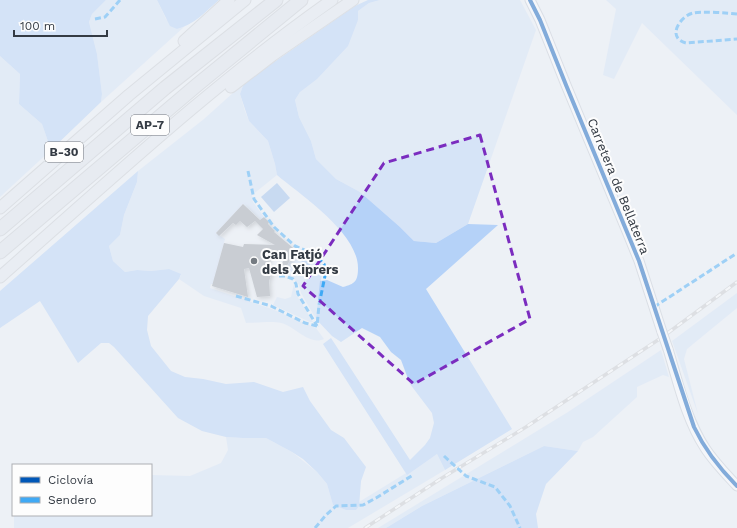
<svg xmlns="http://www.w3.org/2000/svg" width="737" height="528" font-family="'Work Sans',sans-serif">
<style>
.green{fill:#d6e4f7}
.forest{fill:#b5d2f8}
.water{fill:#9cbfec}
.building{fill:#9da2a8;filter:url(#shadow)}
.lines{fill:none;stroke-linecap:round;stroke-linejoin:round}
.tertiary-casing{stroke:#c5cad1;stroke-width:11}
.trunk-casing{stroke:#c8cbcf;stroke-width:13}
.motorway-casing{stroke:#c8cbcf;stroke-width:15}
.tertiary{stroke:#fcfdfe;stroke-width:9}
.trunk{stroke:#e4e9f0;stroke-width:11}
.motorway{stroke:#dfe4ec;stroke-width:13}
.rail-casing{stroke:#c9cbcc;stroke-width:3.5}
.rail{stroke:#fdfdfd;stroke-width:2;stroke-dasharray:6;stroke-linecap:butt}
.tertiary-bridge-casing{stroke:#c5cad1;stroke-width:11;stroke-linecap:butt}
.tertiary-bridge{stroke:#fcfdfe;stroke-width:9}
.quiet{stroke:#3fa9f5;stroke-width:3;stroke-dasharray:6 3;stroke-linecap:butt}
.cycleway-casing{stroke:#fdfdfd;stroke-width:6}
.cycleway{stroke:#0057b8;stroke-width:4}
.marked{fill:none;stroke:#7b2cbf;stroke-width:3;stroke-dasharray:8 5;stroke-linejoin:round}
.poi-dot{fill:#757b82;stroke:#fdfdfd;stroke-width:1.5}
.labels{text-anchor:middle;stroke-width:4;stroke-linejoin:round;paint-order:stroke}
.shield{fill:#fdfdfd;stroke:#70757c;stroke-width:1}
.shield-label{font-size:12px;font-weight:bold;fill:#343b44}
.street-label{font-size:13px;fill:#343b44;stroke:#fdfdfd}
.poi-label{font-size:13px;font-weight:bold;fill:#343b44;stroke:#fdfdfd;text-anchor:start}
</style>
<defs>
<filter id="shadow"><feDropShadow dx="2" dy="2" stdDeviation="2" flood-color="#0004"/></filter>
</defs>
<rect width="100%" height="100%" fill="#edf1f6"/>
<!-- green -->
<g class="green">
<path d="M106 0H157L166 19 177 29 184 27 101 102 102 94 97 54 89 22 92 14Z"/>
<path d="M380 0H520L536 30 468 224 436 243 414 241 400 227 360 192 336 179 316 159 311 141 299 117 295 100 300 92 358 20V11L369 3Z"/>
<path d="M606 0H737V115L642 23 614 79 603 75 616 9Z"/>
<path d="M0 56 20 74 19 104 42 124 51 150 0 197Z"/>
<path d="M244 83 240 94 245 111 249 121 268 141 275 164 277 175 252 195 253 202 264 217 261 220 243 204 216 233 225 239 213 284H211L210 288 272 309 316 328 324 339C309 346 295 326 281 323 273 321 255 323 246 323L241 308 204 296 179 279 181 275 169 269 151 271 137 270 125 272 113 261 109 246 120 235 124 215 137 182 138 171 204 119Z"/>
<path d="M302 253 319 260 322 266 323 270 320 285 316 319 301 293 299 285 295 280 284 271 290 260 293 262Z"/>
<path d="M294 284 297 296 313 322H310L273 305 277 297 285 299 291 297Z"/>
<path d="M737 293V308L687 349 684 359 698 414 672 341Z"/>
<path d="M661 350 669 377 663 375 637 387V397L593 437 583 442 578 451 544 446 422 506 386 528H378L568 412Z"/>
<path d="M226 437 243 438H266L292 452 317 472 327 484 333 505 346 510 437 454 445 470 348 528H14V515H151V475L190 476 221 463 228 450Z"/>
</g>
<!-- forest -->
<g class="forest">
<path d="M0 0H106L92 14 89 22 97 54 102 94 101 102 51 150 42 124 19 104 20 74 0 56Z"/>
<path d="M157 0H219C206 11 194 25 177 29L170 26Z"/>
<path d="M368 0H380L369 3 358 11V20L348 46 317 79 300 92 295 100 299 117 311 141 316 159 336 179 360 192 400 227 414 241 436 243 468 224 498 225 426 289 512 429 445 470 437 454 407 475 323 344 331 338 410 460 425 445 430 438 434 423 432 413 410 384 401 360 391 352 380 337 362 328 341 342 332 336 316 319 320 281 327 280 343 287C355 284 358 281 358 268 358 233 302 196 277 175L275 164 268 141 249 121 240 94 244 83 355 6Z"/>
<path d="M138 171 137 182 124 215 120 235 109 246 113 261 125 272 137 270 151 271 169 269 181 274 179 279 148 316 147 330 151 346 171 371 185 377 203 379 226 384 254 382 283 392 303 387 310 401 331 430 344 438 366 467 361 481 359 506 356 510H346L333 505 327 484 317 472 303 459 292 452 266 438H243L226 437 202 431 178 418 114 347 109 343H101L78 363 40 301 0 328V291Z"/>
<path d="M544 446 578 451 546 484 536 514 538 528H386L422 506Z"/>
</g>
<!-- water -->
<g class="water">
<path d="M277 183 290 198 274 212 261 197Z"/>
<path d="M302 259 310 261V267L306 268 301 266Z"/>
</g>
<!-- building -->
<path class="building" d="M243 204 260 220 264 217 269 222 268 224 275 231 274 232 298 252 290 260 284 271H278L285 257 271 249 268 266 273 269 269 281 270 296 257 297 249 268 244 269 248 297 212 286 224 243 243 247 244 244 275 245 257 235 263 229 255 221 247 227 240 221 236 225 233 223 219 236 216 233Z"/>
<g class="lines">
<!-- tertiary casing -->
<g class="tertiary-casing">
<g id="tertiary">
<path d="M530 0 540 20 566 85 628 234 639 261 662 332"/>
<path d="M668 349C678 382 686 419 705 448 714 462 726 474 737 486"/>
</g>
</g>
<!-- trunk casing -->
<g class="trunk-casing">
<g id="trunk">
<path d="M184 41 229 0"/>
<path d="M231 87 273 55 353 0"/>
<path d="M0 208 129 95 245 0"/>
<path d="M0 277C108 182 214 83 332 0"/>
</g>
</g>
<!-- motorway casing -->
<g class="motorway-casing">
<g id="motorway">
<path d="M0 229 165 88 276 0"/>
<path d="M0 252 197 85 301 0"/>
</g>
</g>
<!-- tertiary -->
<use href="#tertiary" class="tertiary"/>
<!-- trunk -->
<use href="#trunk" class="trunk"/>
<!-- motorway -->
<use href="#motorway" class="motorway"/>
<!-- rail casing -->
<g class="rail-casing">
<path id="rail" d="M365 528 442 478 526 427 661 338 737 282"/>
</g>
<!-- rail -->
<use href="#rail" class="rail"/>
<!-- tertiary-bridge casing -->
<g class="tertiary-bridge-casing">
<path id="tertiary-bridge" d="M662 332 668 349"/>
</g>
<!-- tertiary-bridge -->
<use href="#tertiary-bridge" class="tertiary-bridge"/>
<!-- quiet -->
<g class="quiet">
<path d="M737 14C728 13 701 11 693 13 680 16 666 38 686 43L737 39"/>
<path d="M95 19 105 17 120 0"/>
<path d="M248 171 254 199 274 227 295 246 314 254 324 264 326 271 319 305 317 326"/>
<path d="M279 276H285L293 279 296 284 298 294 317 326"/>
<path d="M236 296 271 306 305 323 317 326"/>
<path d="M654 307 737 253"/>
<path d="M444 456 466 476 495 487 510 506 520 528"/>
<path d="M315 528 326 515 336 506 363 505 376 498 413 475"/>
</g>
<!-- cycleway casing -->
<g class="cycleway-casing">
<path id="cycleway" d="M530 0 540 20 566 85 639 261 694 427C705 450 719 468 737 486"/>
</g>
<!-- cycleway -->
<use href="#cycleway" class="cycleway"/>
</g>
<!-- marked area -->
<path d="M0 0H737V528H0ZM480 135 530 319 414 384 303 286 384 163Z" fill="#edf1f6" fill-opacity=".55" fill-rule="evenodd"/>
<path class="marked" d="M480 135 530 319 414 384 303 286 384 163Z"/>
<!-- markers -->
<circle class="poi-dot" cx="254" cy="261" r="4"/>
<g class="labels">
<!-- shield labels -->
<g class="shield">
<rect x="131" y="115" width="38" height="20" rx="3"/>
<rect x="45" y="142" width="38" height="20" rx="3"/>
</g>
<g class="shield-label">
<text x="150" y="129">AP-7</text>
<text x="64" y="156">B-30</text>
</g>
<!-- street labels -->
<g class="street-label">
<text transform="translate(619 186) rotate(68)" y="5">Carretera de Bellaterra</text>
</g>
<!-- poi labels -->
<g class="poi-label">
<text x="262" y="259">Can Fatjó<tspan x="262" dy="15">dels Xiprers</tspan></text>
</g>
</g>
<!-- legend -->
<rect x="12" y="464" width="140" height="52" fill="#fdfdfd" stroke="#adafb3"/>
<rect x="20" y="477" width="20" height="6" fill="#0057b8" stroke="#adafb3"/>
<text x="48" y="484" font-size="12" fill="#343b44">Ciclovía</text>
<rect x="20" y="497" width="20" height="6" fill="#3fa9f5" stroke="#adafb3"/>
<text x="48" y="504" font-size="12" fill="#343b44">Sendero</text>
<!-- scale -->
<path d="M14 30v6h93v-6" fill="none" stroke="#343b44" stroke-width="2"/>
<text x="20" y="30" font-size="12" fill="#343b44" stroke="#fdfdfd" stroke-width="3" paint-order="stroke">100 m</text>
</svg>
